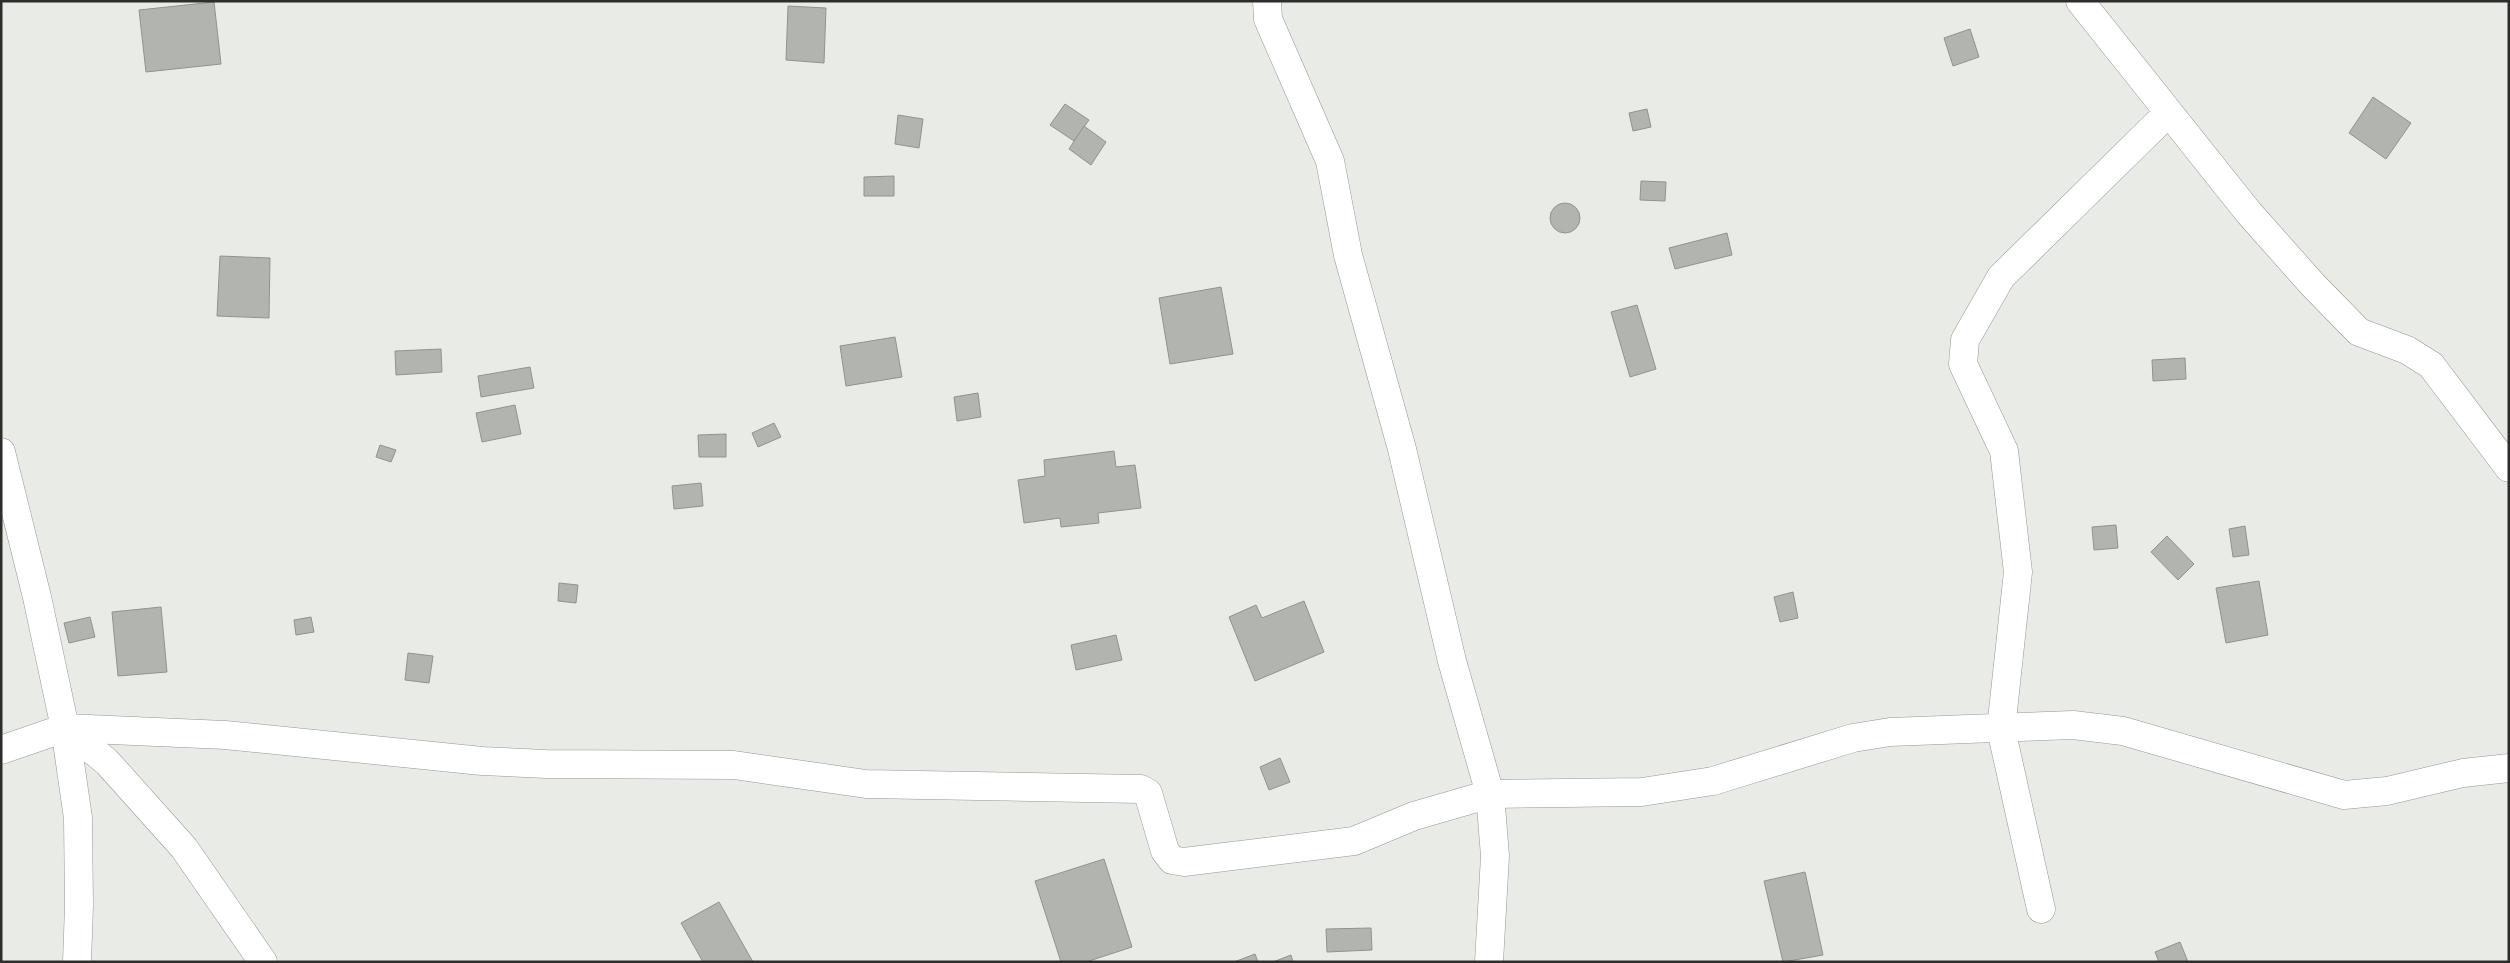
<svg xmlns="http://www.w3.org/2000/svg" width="2510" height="963" font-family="'Fira Sans',sans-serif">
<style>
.building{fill:#b2b4b0;stroke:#91938f}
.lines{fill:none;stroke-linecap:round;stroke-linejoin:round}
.minor-casing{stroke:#959794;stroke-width:29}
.minor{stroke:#fff;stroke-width:28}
</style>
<rect width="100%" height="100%" fill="#e9ebe7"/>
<!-- building -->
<g class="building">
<path d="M214 2 221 64 146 72 139 10Z"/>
<path d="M788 6 826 8 824 63 786 60Z"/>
<path d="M1970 29 1979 57 1953 66 1944 38Z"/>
<path d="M2373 97 2411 123 2386 159 2349 133Z"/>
<path d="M1065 104 1089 120 1074 141 1050 125Z"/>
<path d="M1647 109 1651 127 1633 131 1629 113Z"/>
<path d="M898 115 923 119 919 148 895 144Z"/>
<path d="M1084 126 1106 142 1091 165 1069 149Z"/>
<path d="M894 176V196H864V177Z"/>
<path d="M1641 181 1666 182 1665 201 1640 200Z"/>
<circle cx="1565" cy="218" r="15"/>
<path d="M1727 233 1732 255 1675 269 1669 248Z"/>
<path d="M220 256 270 258 269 318 217 316Z"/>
<path d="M1221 287 1233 354 1170 364 1159 298Z"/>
<path d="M1637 305 1656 369 1630 377 1611 312Z"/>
<path d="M895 337 902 377 846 386 840 346Z"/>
<path d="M441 349 442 372 396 375 395 351Z"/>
<path d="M2185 358 2186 379 2153 381 2152 360Z"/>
<path d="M530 367 534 388 481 397 478 376Z"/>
<path d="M978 393 981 417 957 421 954 397Z"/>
<path d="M515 405 521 434 482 442 476 413Z"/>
<path d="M774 423 781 437 758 447 752 433Z"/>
<path d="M726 434V457H699L698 435Z"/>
<path d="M380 445 396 450 391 462 376 457Z"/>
<path d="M1114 451 1116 467 1135 465 1141 508 1098 513 1099 523 1061 527 1060 518 1024 523 1018 480 1045 476 1044 460Z"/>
<path d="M701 483 703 506 674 509 672 486Z"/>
<path d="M2116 525 2118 548 2094 550 2092 527Z"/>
<path d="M2245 526 2249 555 2233 557 2229 529Z"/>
<path d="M2167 536 2194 564 2178 580 2151 552Z"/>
<path d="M2259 581 2268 635 2226 643 2216 588Z"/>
<path d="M559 583 578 585 576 603 558 601Z"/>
<path d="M1793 592 1798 618 1780 622 1774 597Z"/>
<path d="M1304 601 1324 652 1255 681 1229 617 1256 605 1262 618Z"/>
<path d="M161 607 167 672 118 676 112 612Z"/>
<path d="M90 617 95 637 69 643 64 623Z"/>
<path d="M311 617 314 632 296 635 294 620Z"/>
<path d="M1116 635 1122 660 1076 670 1071 645Z"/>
<path d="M408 653 433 656 429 683 405 680Z"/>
<path d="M1280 758 1290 782 1269 790 1260 767Z"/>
<path d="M1104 859 1132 947 1086 962H1061L1035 881Z"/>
<path d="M1805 872 1823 955 1783 962 1764 881Z"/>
<path d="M719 902 753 962H703L681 923Z"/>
<path d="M1371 928 1372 950 1327 952 1326 929Z"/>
<path d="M2180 942 2188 962H2159L2155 952Z"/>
<path d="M1255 954 1258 962H1234Z"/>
<path d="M1291 955 1293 962H1273Z"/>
</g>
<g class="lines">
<!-- minor casing -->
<g class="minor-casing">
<g id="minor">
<path d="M1267 1 1268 19 1330 161 1348 255 1402 449 1452 661 1490 794 1495 856 1489 962"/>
<path d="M2080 1 2249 213 2313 285 2359 332 2407 350 2431 365 2509 468"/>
<path d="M1 452 37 597 65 728 78 818 79 906 77 962"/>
<path d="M65 728 107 762 184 848 263 962"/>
<path d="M1 750 65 728 225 735 482 761 546 764 734 765 866 784 1141 789 1148 793 1165 851 1172 860 1184 862 1354 841 1414 816 1490 794 1642 792 1713 781 1853 738 1890 732 2073 725 2123 731 2344 795 2387 791 2463 773 2509 768"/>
<path d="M2041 909 2001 729 2018 572 2004 451 1963 364 1965 340 2001 277 2168 113"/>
</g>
</g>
<!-- minor -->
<use href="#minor" class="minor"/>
</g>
<!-- border -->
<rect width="2510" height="963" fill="none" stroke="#2d2e2c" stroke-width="5"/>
</svg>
